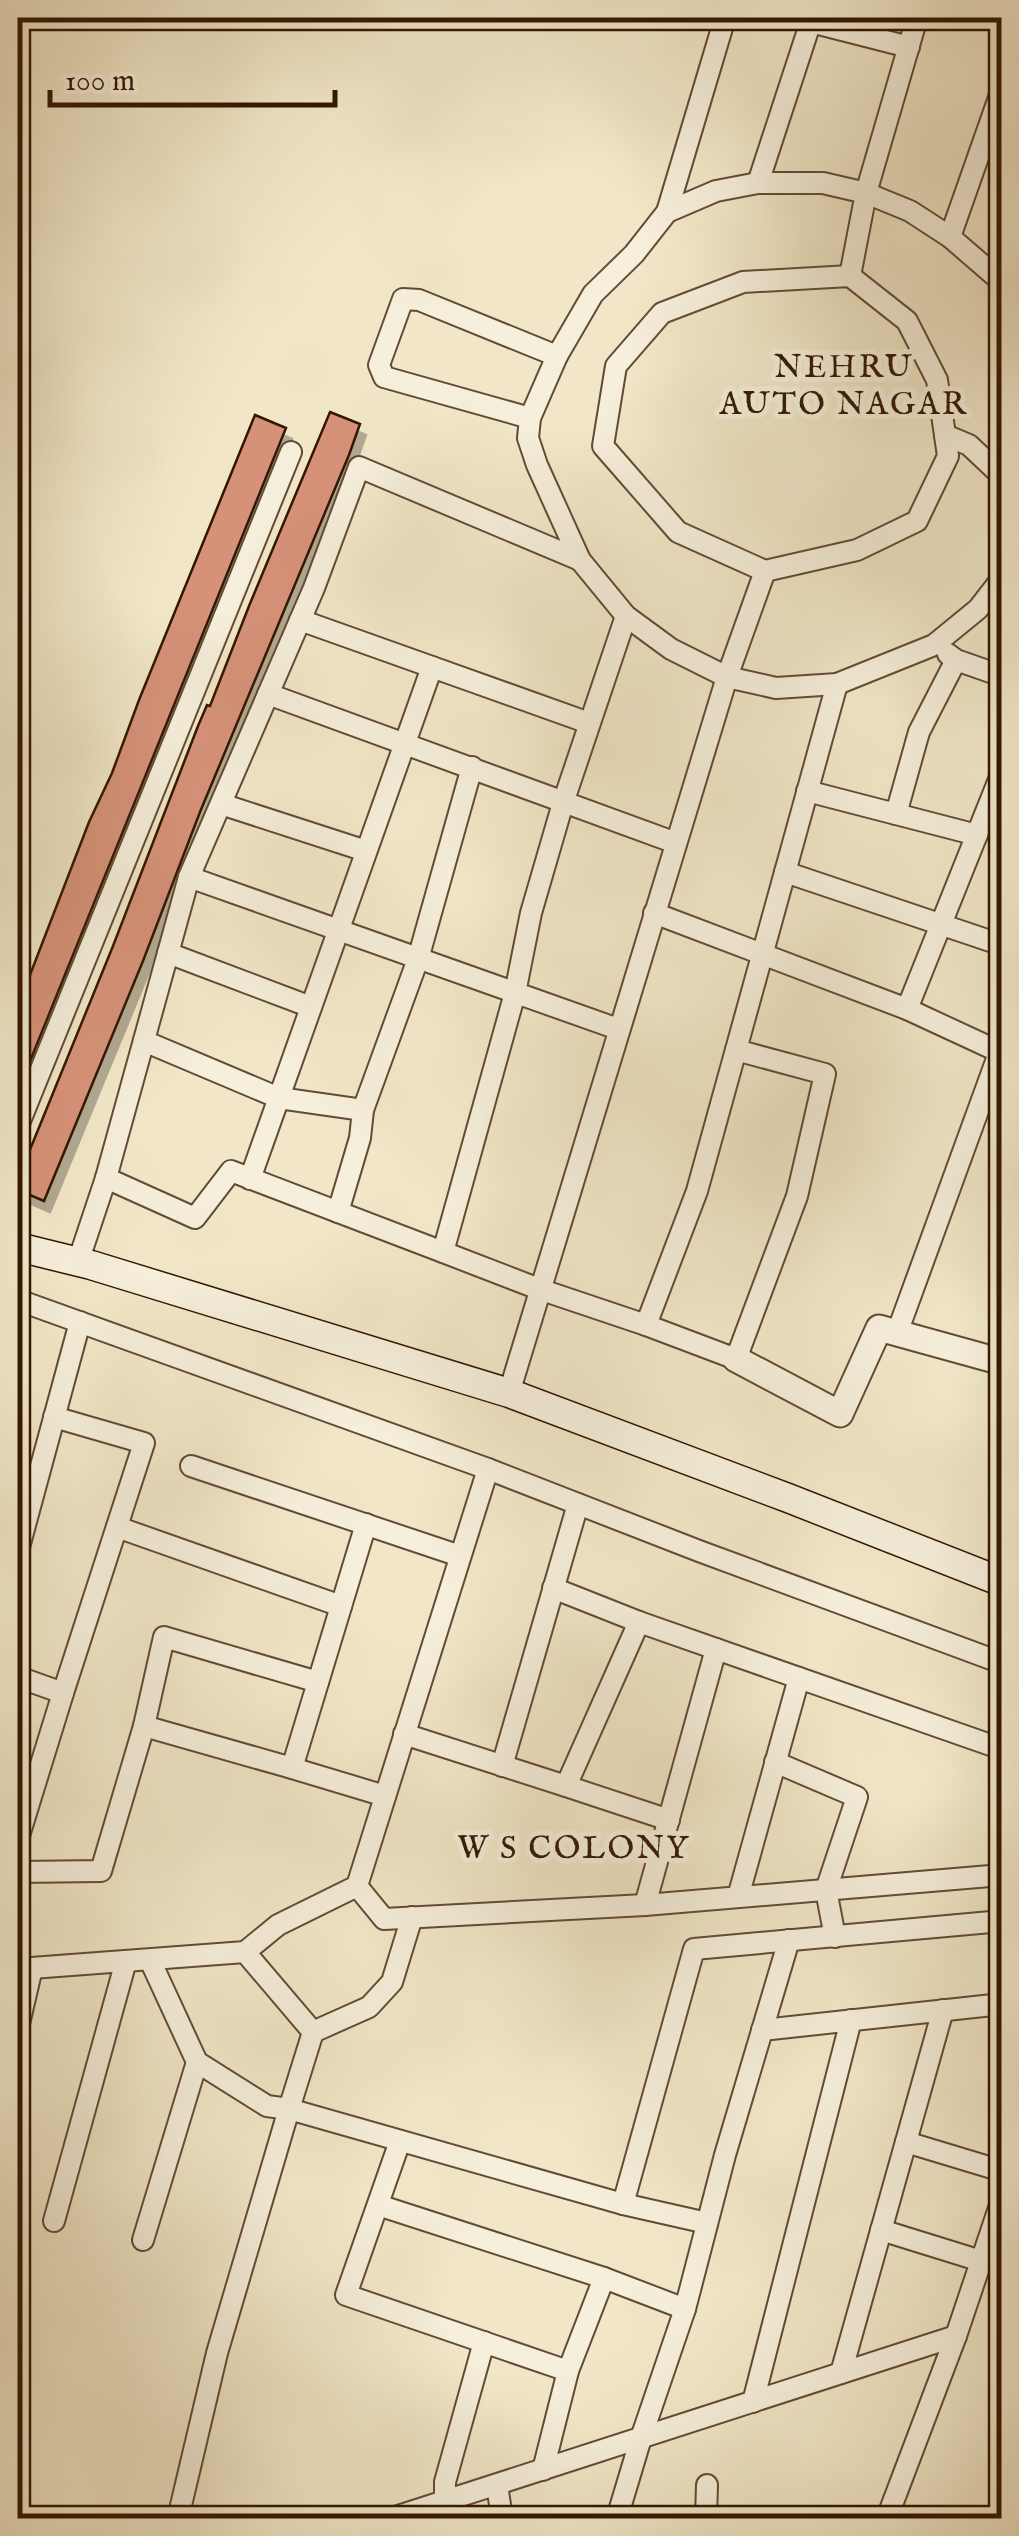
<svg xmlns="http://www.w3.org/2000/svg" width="1019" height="2536" font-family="'IM FELL English',serif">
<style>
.building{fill:#d69279;stroke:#321702;stroke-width:2.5;filter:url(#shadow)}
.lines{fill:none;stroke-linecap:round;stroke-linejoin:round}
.minor-casing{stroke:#624b34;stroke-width:24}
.tertiary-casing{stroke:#624b34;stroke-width:29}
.secondary-casing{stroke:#321702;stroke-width:31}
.minor{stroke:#f6efdb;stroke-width:20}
.tertiary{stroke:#f6efdb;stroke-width:25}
.secondary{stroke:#f6efdb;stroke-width:28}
.labels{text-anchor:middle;stroke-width:10;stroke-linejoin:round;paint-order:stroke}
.neighbourhood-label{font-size:32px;letter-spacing:2.5px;fill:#321702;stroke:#f6efdb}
</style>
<defs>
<filter id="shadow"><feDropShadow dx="6" dy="11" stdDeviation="0" flood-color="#0004"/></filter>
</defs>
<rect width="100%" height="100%" fill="#f1e7c8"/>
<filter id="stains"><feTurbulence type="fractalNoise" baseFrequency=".002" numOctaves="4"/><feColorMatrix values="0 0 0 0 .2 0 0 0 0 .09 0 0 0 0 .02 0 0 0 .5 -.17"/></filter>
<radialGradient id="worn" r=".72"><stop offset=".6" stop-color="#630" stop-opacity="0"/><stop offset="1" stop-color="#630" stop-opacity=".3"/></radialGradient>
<!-- building -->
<g class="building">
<path d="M330 412 360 424 349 455 200 812 143 961 44 1201 18 1190V1179L113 946 198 726 207 705 210 706 249 606Z"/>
<path d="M255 415 286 428 18 1091V1006L89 822 112 773 139 700Z"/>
</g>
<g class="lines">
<!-- minor casing -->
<g class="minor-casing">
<g id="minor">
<path d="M811 22 909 47"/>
<path d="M758 183 812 18"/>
<path d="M667 212 725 18"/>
<path d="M950 237 1002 89"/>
<path d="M850 276 907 321 937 380 948 456 917 521 857 550 765 571 678 532 603 446 616 366 662 313 743 282Z"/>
<path d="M850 276 866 193 917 18"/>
<path d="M1002 282 950 237 910 211 866 193 823 183H758L716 191 667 212 634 254 593 294 557 356 530 418 528 438 537 465 580 560 626 616 671 649 727 677 776 688 837 684 934 645 978 609 1002 578"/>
<path d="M530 418 384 377 379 365 403 299 419 300 557 356"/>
<path d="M945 435 969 445 1002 476"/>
<path d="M626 616 563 803 531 913 515 993 443 1252 539 1289 646 1325 697 1191 837 684"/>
<path d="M300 620 432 667"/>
<path d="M948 654 956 660 1002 676"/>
<path d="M268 694 676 843"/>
<path d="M807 791 977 835"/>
<path d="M221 804 366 851"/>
<path d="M896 814 919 732 956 660"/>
<path d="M785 872 1002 945"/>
<path d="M189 877 618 1029"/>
<path d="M654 913 907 1009 1002 772"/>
<path d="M168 953 311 1007"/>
<path d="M907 1009 1002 1053"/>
<path d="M144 1041 279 1098 363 1110"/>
<path d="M18 1126 291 452"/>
<path d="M250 1179 432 667 589 723"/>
<path d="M338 1212 360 1138 363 1110 418 959 472 767"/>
<path d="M443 1252 231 1171 195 1218 106 1178 189 877 314 588 359 467 580 560"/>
<path d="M78 1262 106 1178"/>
<path d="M18 1300 488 1469 699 1551 1002 1663"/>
<path d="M646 1325 736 1359 797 1196 825 1074 736 1050"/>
<path d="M897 1333 1002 1045"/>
<path d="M509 1393 727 677 765 571"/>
<path d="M54 1417 144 1443 63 1693"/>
<path d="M191 1466 460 1556"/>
<path d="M117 1527 341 1606"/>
<path d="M18 1551 80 1322"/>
<path d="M553 1588 639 1622"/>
<path d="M18 1677 63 1693 18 1839"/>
<path d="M144 1726 164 1637 318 1682"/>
<path d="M404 1734 566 1786 639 1622 1002 1749"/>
<path d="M775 1762 857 1797 826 1890 835 1937"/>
<path d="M502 1766 578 1504"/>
<path d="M292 1768 385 1796"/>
<path d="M566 1786 669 1820"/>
<path d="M18 1872 101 1871 144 1726 292 1768 366 1524"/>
<path d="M357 1886 384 1919 645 1905 1002 1875"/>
<path d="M738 1897 799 1678"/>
<path d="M645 1905 716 1649"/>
<path d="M245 1952 313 2032"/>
<path d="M150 1960 197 2062 267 2106 289 2109 313 2032 369 2007 392 1982 412 1917"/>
<path d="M18 1969 245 1952 278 1925 357 1886 488 1469"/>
<path d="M18 2028 32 1968"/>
<path d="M762 2030 1002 2004"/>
<path d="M906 2142 1002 2171"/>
<path d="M623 2204 707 2223"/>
<path d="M378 2205 604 2278 568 2371 346 2295 400 2141"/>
<path d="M54 2221 126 1961"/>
<path d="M881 2230 981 2261"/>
<path d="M143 2240 197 2062"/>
<path d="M604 2278 685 2309 725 2155 789 1940"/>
<path d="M841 2373 943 2010"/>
<path d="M753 2402 851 2020"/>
<path d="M543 2470 568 2371"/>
<path d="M497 2485 502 2518"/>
<path d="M445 2501V2482L484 2342"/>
<path d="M178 2518 217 2353 289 2109 623 2204 694 1949 1002 1921"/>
<path d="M392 2518 956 2336 1002 2199"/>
<path d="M617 2518 641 2438 685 2309"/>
<path d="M706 2518 707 2485"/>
<path d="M887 2518 956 2336"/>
</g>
</g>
<!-- tertiary casing -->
<g class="tertiary-casing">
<path id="tertiary" d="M736 1359 840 1414 879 1328 1002 1362"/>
</g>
<!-- secondary casing -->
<g class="secondary-casing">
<path id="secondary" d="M18 1247 91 1265 509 1393 788 1498 1002 1582"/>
</g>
<!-- minor -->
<use href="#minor" class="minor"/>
<!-- tertiary -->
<use href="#tertiary" class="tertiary"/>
<!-- secondary -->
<use href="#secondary" class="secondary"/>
</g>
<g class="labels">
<!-- neighbourhood labels -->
<g class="neighbourhood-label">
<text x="844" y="377">NEHRU<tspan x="844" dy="37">AUTO NAGAR</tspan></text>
<text x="574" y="1858">W S COLONY</text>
</g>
</g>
<!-- margin -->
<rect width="1019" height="2536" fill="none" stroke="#f1e7c8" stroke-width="60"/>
<rect x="20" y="20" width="979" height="2496" fill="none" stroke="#321702" stroke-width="5"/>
<rect x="30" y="30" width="959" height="2476" fill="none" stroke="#321702" stroke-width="2.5"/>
<!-- scale -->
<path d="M50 90v15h285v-15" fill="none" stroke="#321702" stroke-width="5"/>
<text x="65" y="90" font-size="30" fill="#321702" stroke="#f6efdb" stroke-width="8" paint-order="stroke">100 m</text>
<rect width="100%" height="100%" filter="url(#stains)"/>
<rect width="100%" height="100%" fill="url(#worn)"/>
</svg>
